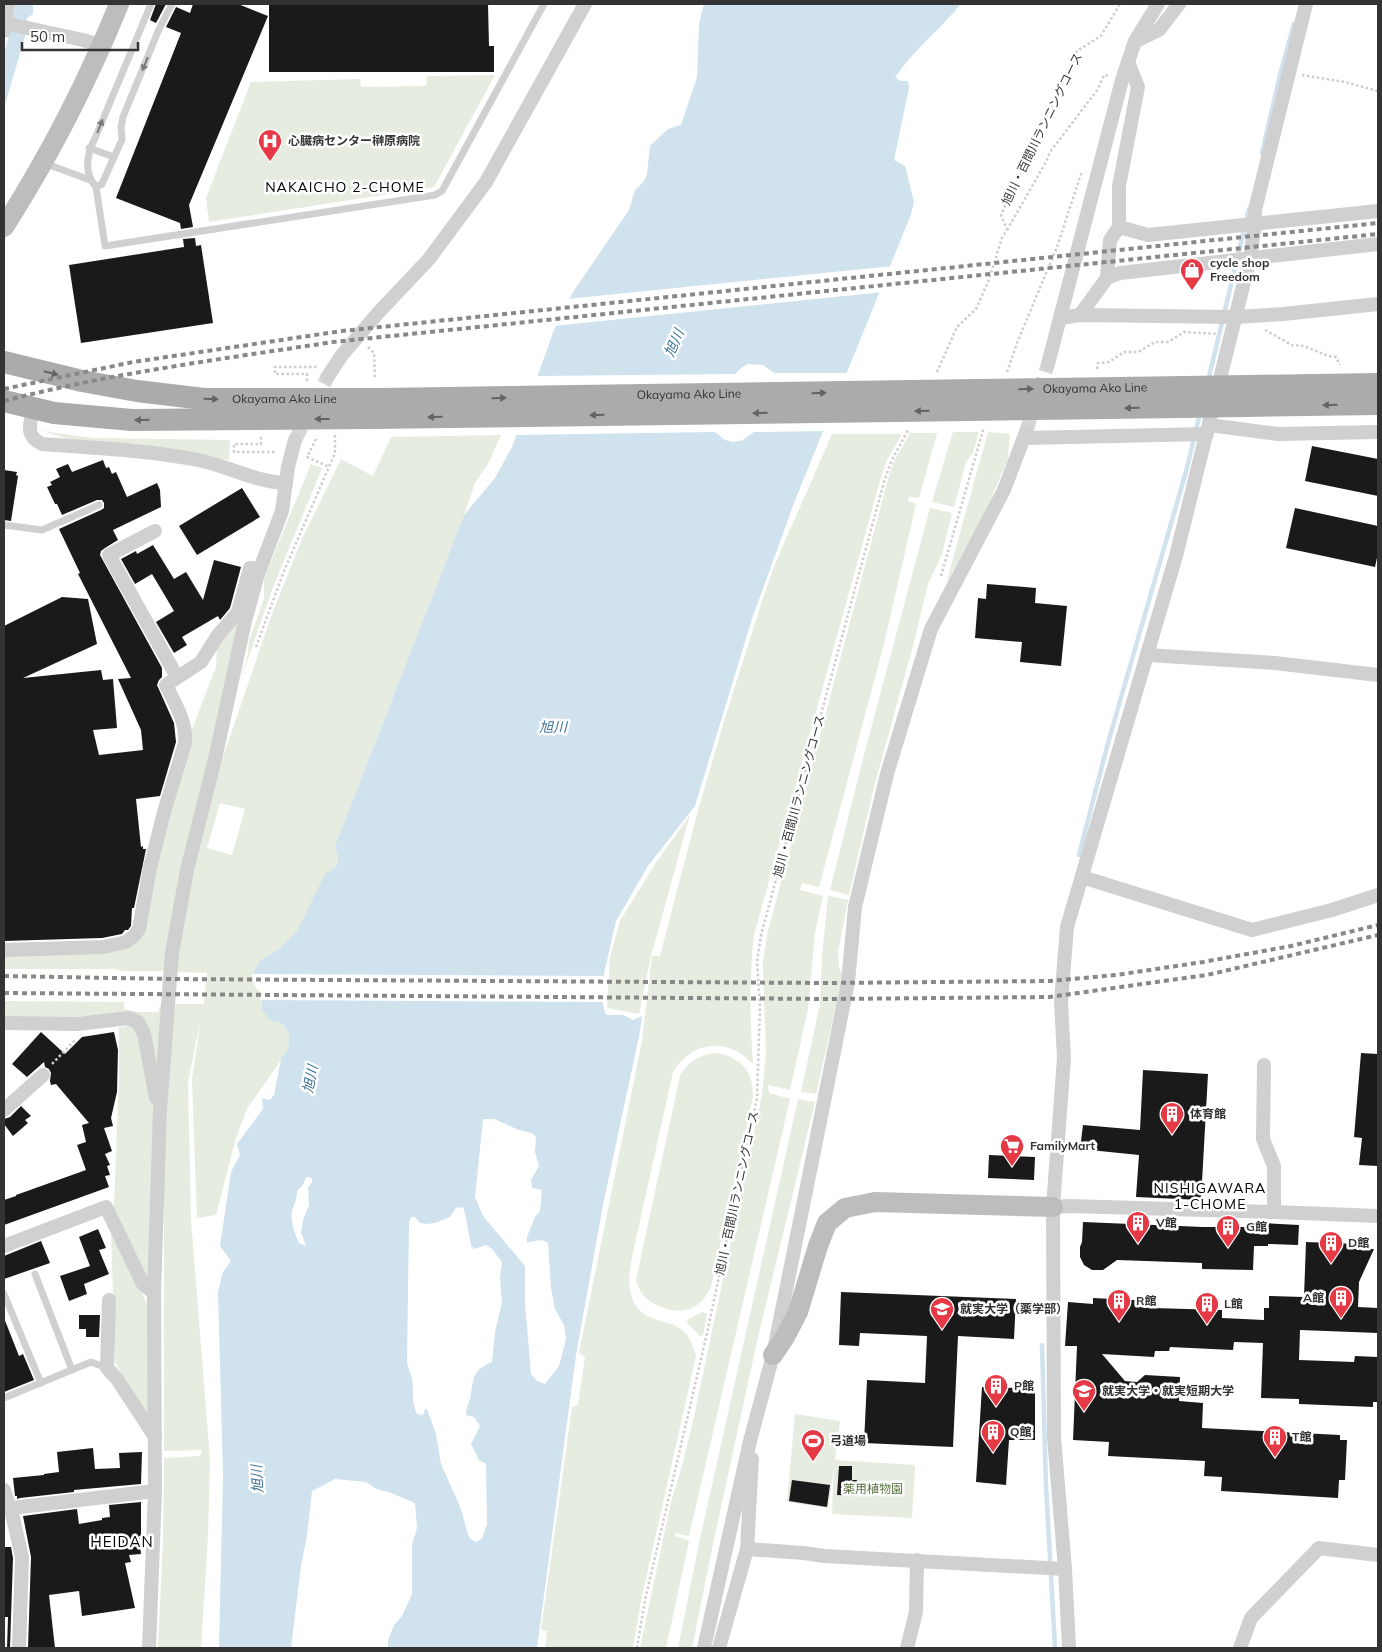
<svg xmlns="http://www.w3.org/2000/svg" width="1382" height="1652" font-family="Mulish,'Noto Sans JP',sans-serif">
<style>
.green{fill:#e6ecdf;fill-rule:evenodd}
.water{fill:#cfe2ee;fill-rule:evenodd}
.pier{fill:#fff}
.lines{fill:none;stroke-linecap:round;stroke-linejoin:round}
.stream{stroke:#cfe2ee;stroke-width:4.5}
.building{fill:#1a1a1a}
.street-tunnel{stroke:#d6d6d6;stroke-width:14;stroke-dasharray:14 7;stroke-linecap:butt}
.path{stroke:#cdcdcd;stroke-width:2.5;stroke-dasharray:2.5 2.5;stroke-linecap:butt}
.lane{stroke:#d0d0d0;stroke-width:7}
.street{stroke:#d0d0d0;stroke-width:14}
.secondary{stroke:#bdbdbd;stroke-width:20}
.primary{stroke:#ababab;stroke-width:22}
.rail{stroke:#888;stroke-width:4;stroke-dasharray:5 4;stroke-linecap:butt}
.primary-bridge{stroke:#ababab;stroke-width:22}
.oneway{fill:#7a7a7a}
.oneway2{fill:#636363}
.labels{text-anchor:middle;stroke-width:5;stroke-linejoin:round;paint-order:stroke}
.street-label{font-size:12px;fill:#333;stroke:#fff}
.poi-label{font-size:12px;font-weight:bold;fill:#333;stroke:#fff;text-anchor:start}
.park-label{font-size:12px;fill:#56703f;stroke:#fff}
.neighbourhood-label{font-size:14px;letter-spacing:1px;fill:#000;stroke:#fff}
.water-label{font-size:14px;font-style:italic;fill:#3f7597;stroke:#fff}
.quarter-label{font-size:15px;letter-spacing:1px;fill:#000;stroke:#fff}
</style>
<rect width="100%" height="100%" fill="#fff"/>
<!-- green -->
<g class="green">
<path d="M495 75 434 187 209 222 206 198 251 82 360 79 361 87 426 86 427 76Z"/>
<path d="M42 431 94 438 230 440 229 460 78 442Z"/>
<path d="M953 432H979L973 453 966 462 954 507 932 502Z"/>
<path d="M988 432 1010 434 1008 459 984 515 946 584Z"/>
<path d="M910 433H937L919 498 909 497 908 501 916 504 884 644 819 887 802 883 800 890 823 896 815 933 808 1009 790 1090 768 1085 769 1093 790 1099 689 1536 675 1533V1536L689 1541 666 1648H640L671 1502 682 1466 693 1421 762 1095 766 1054 763 962 767 935 887 483 893 463Z"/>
<path d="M832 434H902L886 462 880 481 754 935C749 980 750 1019 753 1064 748 1060 744 1055 738 1052 713 1038 687 1049 673 1072L632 1257C628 1280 625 1307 652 1318 662 1322 672 1323 681 1329 690 1336 693 1346 696 1356L641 1601 633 1648H545L547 1631 541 1630 572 1407 578 1405 585 1357 579 1353 642 1041 652 956H660L697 814 725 718 761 604 775 564Z"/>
<path d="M501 435 488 464 475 483 464 515 335 846 338 858 336 867 309 909 297 931 279 949 261 960 282 1023 289 1034 288 1050 247 1109 236 1138 216 1215 197 1218 192 1080 201 1018 188 1082 191 1220 210 1460 208 1536 201 1648H158L163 1539 164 1458 200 1456 202 1450 164 1451V1169L171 1024 176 1004H204L207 973 175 972 192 871 222 760 273 611 303 537 341 459 373 476 391 437ZM220 803 245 809 232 855 207 848Z"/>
<path d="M311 464 322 468 272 590 239 685 248 654 249 641 264 599V578Z"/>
<path d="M930 508 952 513 942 554 928 584 913 646 874 787 849 895 830 890 865 751Z"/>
<path d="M240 615 166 949 164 971H122L114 969H4V953L128 944 191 732 216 667 217 646Z"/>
<path d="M690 815 651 956 639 1014 607 1008 610 957 620 921 655 864Z"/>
<path d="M828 896 848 900 838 952 839 967 842 974 836 1006 816 1094 801 1092 820 1004 822 956Z"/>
<path d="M4 1001 124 1002V1009L138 1012H158L160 1006H164L156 1092 145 1022 125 1015 46 1018 4 1017Z"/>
<path d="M125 1022 137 1027 155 1115 150 1277 147 1280 145 1277 114 1208 119 1075V1027H125Z"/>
<path d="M716 1053C739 1056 754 1071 753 1096L711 1287C700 1310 682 1316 659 1306 647 1301 639 1293 636 1280L680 1076C688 1061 699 1055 716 1053Z"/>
<path d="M798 1099 815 1102 758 1337 713 1544 692 1648H678L700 1539Z"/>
<path d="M111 1229 148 1306 150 1422 115 1362Z"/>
<path d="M702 1312 707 1314 703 1335 700 1336 688 1324 687 1320Z"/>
<path d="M795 1414 840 1421 835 1460 915 1465 912 1518 832 1514 834 1467 828 1508 787 1502Z"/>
</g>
<!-- water -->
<g class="water">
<path d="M15 4H33V14L27 18 26 33 4 108V55L14 14Z"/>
<path d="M704 4H961C940 29 914 50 895 77L900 81H908L909 88 894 160 905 166 914 202 910 217 794 503 752 619 695 806 648 866 616 921 603 978V1004L605 1013 607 1015H623L633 1020 642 1016V1019L639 1036 603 1205 576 1355 537 1648H388V1640L394 1625 402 1616 412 1594V1545L417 1528 415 1503 391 1493 377 1489 366 1482 335 1479 312 1491 307 1535 301 1566 291 1648H219L223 1475 218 1292 223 1272 231 1261 220 1246 231 1172 240 1155 237 1144 263 1109 262 1098 270 1100 274 1095 281 1059 288 1050 289 1034 282 1023 272 1021 262 1011V991L256 984 254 970 261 960 279 949 297 931 325 874 336 867 338 858 335 846 464 515 495 478 512 447 554 330 573 292 629 210 635 190 644 181 647 174 650 146 668 129 681 125 697 77 699 24ZM483 1119H494L519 1130 532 1133 536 1137 535 1152 539 1166 531 1180 532 1188 542 1190 540 1211 535 1217 527 1237V1243C535 1241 540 1238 548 1243L551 1288 555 1309 564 1325 566 1339 559 1366 545 1384 537 1381 531 1374 525 1303V1266L483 1216 475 1197ZM306 1177 312 1178V1183L308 1187 309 1205 303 1220 301 1232 306 1246 299 1243C295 1233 290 1222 292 1211 294 1203 297 1201 297 1191L303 1185ZM463 1207 466 1218 471 1246 474 1249 486 1245 492 1249 502 1262 500 1278 502 1302 495 1332 492 1362C473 1370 474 1376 471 1394 470 1401 466 1407 466 1415L474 1417 480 1426 471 1444 479 1460 486 1464 487 1525 482 1538 477 1542 471 1540 468 1535 461 1509 441 1464 436 1434 427 1409H425L423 1415 417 1414C411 1400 414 1392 412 1378 410 1371 407 1366 407 1359L409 1223 411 1217H415L420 1223 426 1224 435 1223 450 1217 456 1208Z"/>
</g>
<!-- pier -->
<g class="pier">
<path d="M893 266 883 292 553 326 567 299Z"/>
<path d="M748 364 763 365 774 373H850L826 431 754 432 743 440 733 442 725 440 715 432 514 435 535 376 735 374 741 368Z"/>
<path d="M252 974 606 976V1002L260 1000V992L254 985Z"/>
</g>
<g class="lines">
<!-- stream -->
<g class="stream">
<path d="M1262 153 1281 71 1294 24"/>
<path d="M1208 381 1249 209"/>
<path d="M1079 855 1108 743 1187 468 1200 413"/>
<path d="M1042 1345 1046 1485 1055 1648"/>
</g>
</g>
<!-- building -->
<g class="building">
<path d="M156 4H166L156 23 150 20Z"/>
<path d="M193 4H238L268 16 189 205 193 227 181 229 180 223 116 198 181 33 166 27 176 7 190 13Z"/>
<path d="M269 4H488L489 46H494V72H269Z"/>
<path d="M195 238 196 246 201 245 213 323 81 343 69 265 184 247 183 239Z"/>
<path d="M1312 446 1378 459V496L1305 481Z"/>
<path d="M103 460 106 468 109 467 112 474 116 472 127 497 157 483 160 490 161 507 113 530 118 540 105 548 101 551 100 555 162 668V677L159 680 157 685 174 723 176 742 160 796 136 799 141 847 143 846V849H146L134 908H132L131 926 128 930H125L122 934 102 938 4 941V626L62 597 88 599 97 644 23 678 101 670 103 680 113 679 117 728 93 730 99 755 143 750 141 730 118 679 131 678 78 574 80 573 59 529 101 510 104 508V503L102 500H97L62 515 57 504H55L47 487 52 485 50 482 60 477 56 469 68 464 72 472Z"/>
<path d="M4 470 17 472 16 475 18 476 11 521 4 520Z"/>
<path d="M242 488 260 517 197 555 179 526Z"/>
<path d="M1295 508 1378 526V553L1375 567 1286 548Z"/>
<path d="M153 545 174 579 186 572 203 600 214 560 241 567 230 608 220 620 218 616 182 637 187 645 174 653 156 622 174 611 152 574 135 584 121 559 136 551 137 554Z"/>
<path d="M987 584 1036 588 1035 603 1067 606 1061 666 1020 662 1022 642 975 638 978 598 986 599Z"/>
<path d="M41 1032 65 1054 82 1037 114 1032 118 1050 117 1092 111 1118 113 1126 104 1128 112 1151 105 1154 110 1165 107 1166 110 1175 105 1176 109 1187 4 1225V1200L16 1196V1195L86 1170 77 1145 86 1142 82 1125 89 1123 56 1084 51 1085 50 1081 51 1073 49 1069 45 1067 44 1062 27 1077 12 1064Z"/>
<path d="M1361 1053 1378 1054V1166L1359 1165 1362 1138 1354 1137Z"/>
<path d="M1143 1070 1208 1074 1201 1200 1136 1197 1139 1155 1080 1149 1083 1125 1140 1130Z"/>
<path d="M21 1106 31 1116 25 1120 28 1123 13 1136 4 1124V1119L10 1117Z"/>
<path d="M989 1155 1035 1157 1034 1180 988 1178Z"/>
<path d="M1083 1222 1203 1227H1261V1223L1299 1225 1298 1245 1268 1244V1246H1254L1253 1270 1202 1269V1263L1117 1260 1103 1270H1092L1084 1265 1080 1257V1247L1082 1242Z"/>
<path d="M98 1229 106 1248 99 1250 109 1274 84 1284 87 1294 69 1301 60 1276 90 1266 79 1237Z"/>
<path d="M41 1241 50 1263 4 1279V1256Z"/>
<path d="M1306 1242 1358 1244 1357 1249H1374L1359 1282 1358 1307 1378 1308V1333L1300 1330 1299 1360 1354 1362 1355 1356 1378 1357V1402H1373V1407L1299 1404V1399L1261 1398 1263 1343 1234 1342 1233 1350 1170 1347 1169 1351H1155L1154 1357 1102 1354 1125 1381 1137 1382 1145 1375 1180 1377 1179 1401 1203 1403 1202 1428 1340 1435V1440H1347L1345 1480H1339L1338 1498 1221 1491 1222 1477 1204 1476 1205 1461 1108 1456 1109 1442 1073 1440 1077 1346H1065L1068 1302 1093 1304V1298L1153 1301V1308L1222 1310V1318L1264 1320V1308H1269V1296L1304 1297Z"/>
<path d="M841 1292 1016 1299 1014 1339 958 1336 953 1447 864 1443 867 1380 925 1383 927 1336 860 1333 859 1346 839 1345Z"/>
<path d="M79 1315H100L99 1337H86V1329H79Z"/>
<path d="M4 1318 19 1356 23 1354 34 1380 4 1392Z"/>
<path d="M1017 1381H1035V1440H1009L1006 1485 976 1482 982 1387 1018 1388Z"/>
<path d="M93 1448 95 1469 120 1468 119 1453 142 1452 141 1484 74 1490V1492L20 1498 17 1499V1496H15L13 1478 44 1475V1474L59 1472 57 1452Z"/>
<path d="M839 1466H852V1480H857L856 1496 837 1495Z"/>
<path d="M792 1480 830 1485 827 1507 789 1501Z"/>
<path d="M141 1502V1536H139L141 1554 129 1555 131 1562 125 1563 135 1608 82 1616 79 1591 49 1595 55 1648H28L31 1557 23 1516 77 1509 79 1524 102 1520V1518L110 1517 109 1505Z"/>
<path d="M4 1547H11L13 1558 10 1648H7L8 1617H4Z"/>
</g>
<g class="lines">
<!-- street-tunnel -->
<g class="street-tunnel">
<path d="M1026 432 1048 364"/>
<path d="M295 440 328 376"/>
</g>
<!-- path -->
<g class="path">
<path d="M1302 75 1345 82 1378 91"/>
<path d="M1007 230 1046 162 1050 152 1098 89 1104 75 1109 76"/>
<path d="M1265 330 1292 345 1304 346 1328 356 1336 357 1340 365"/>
<path d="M368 347 374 353 375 379"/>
<path d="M1097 369 1098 363 1109 362 1124 352H1138L1155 342H1168L1184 332 1218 334"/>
<path d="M937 372 957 327 976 309 988 282 1002 238 1007 230 1001 215 1077 51 1101 36 1120 4"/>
<path d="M1007 372 1017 343 1057 247 1082 171"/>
<path d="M307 381V374H275V367H317"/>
<path d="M261 437V444H234V452H276"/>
<path d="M316 439 307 457 329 467"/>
<path d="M941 576 984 427"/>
<path d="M256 647 284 571 335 453V435"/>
<path d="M52 1064 76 1039"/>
<path d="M637 1648 645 1600 707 1333 757 1098 760 1008 757 962 761 935 884 482 891 462 908 430"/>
</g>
<!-- lane -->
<g class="lane">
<path d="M151 4 96 136C87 153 83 172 96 187L105 246 435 195 442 191 544 4"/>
<path d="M89 148 114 157 122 140 121 127 123 117 159 29 172 4"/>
<path d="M44 163 90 180"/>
<path d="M96 187 102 184 114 157"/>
<path d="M4 525 42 530 99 505"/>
<path d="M35 1274 72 1370"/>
<path d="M4 1294 41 1383"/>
<path d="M4 1398 91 1362 107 1368"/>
</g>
<!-- street -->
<g class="street">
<path d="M4 23 83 40 102 46"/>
<path d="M4 31 8 4"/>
<path d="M1136 41 1159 30 1179 4"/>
<path d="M1119 227 1148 235 1378 211"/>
<path d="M1107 278 1120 273 1378 244"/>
<path d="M1080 315 1107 278 1110 240 1119 227V186L1138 87 1128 62"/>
<path d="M1060 318 1080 315 1236 317 1283 314 1378 304"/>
<path d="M1048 364 1122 80 1135 41 1158 4"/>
<path d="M328 376 342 355 378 313 429 259 486 182 585 4"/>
<path d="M33 409C30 425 25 436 42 444 94 448 147 450 198 460 228 466 255 482 286 483"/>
<path d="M1209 425 1278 434 1378 432"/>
<path d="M1025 438 1207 434"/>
<path d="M155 531 109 555 177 677"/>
<path d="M1147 655 1275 663 1378 675"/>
<path d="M1082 877 1252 930 1332 910 1378 895"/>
<path d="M4 950 103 947 126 942 134 936 139 929 150 868 164 812 185 743C187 722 175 704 166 685L201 662 218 635 238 612 250 568 260 569"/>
<path d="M4 1023 78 1024 129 1018 138 1022 144 1034 156 1098"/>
<path d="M1264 1065 1263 1139 1274 1166V1212"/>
<path d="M4 1110 43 1075"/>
<path d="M1053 1207 1070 1206 1274 1212 1378 1216"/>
<path d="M4 1246 106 1207 143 1284 154 1293"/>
<path d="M109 1300 107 1368 117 1379 155 1437"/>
<path d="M4 1490 13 1518 22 1557 19 1648"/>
<path d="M4 1509 155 1491"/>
<path d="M747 1549 804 1553 824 1556 1065 1569"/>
<path d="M149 1648 155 1491 154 1293 160 1110 172 953 187 870 215 759 245 621 258 574 282 511 288 467 295 440"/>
<path d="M704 1648 750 1441 773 1355 848 982 855 907 887 774 931 629 1004 490 1026 432"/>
<path d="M719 1648 747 1549 752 1459"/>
<path d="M907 1648 916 1612 917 1560"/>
<path d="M1069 1648 1065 1569 1054 1437 1053 1207 1064 1058 1061 1002 1067 927 1176 556 1250 258 1255 224V210L1306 4"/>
<path d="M1240 1648 1251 1618 1319 1548 1378 1555"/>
</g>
<!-- secondary -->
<g class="secondary">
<path d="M4 227C50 155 87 83 119 4"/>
<path d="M773 1355 785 1337 798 1312 818 1246 827 1223 845 1208 875 1202 1053 1207"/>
</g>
<!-- primary -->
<g class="primary">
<path id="s1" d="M4 362 82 381 137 391 204 399H380"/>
<path d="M1247 386 1378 384"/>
<path id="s2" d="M977 390 1185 387"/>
<path d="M4 401 54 413 132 420 371 418"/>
<path d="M1244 406 1378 404"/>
<path d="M971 410 1181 407"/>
</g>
<!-- rail -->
<g class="rail">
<path d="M4 389 133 362 342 331 1378 223"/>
<path d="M4 401C112 373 222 359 333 342L1378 234"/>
<path d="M4 976 170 979 826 983 1050 981 1116 975 1203 962 1291 946 1378 925"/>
<path d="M4 993 829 999 1049 997 1207 975 1378 935"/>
</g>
<!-- primary-bridge -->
<g class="primary-bridge">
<path d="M1185 387 1247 386"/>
<path id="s3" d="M380 399 977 390"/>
<path d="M1181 407 1244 406"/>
<path d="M371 418 971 410"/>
</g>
</g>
<!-- one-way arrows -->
<defs><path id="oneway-solid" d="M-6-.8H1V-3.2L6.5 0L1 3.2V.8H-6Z" transform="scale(1.25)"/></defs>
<g class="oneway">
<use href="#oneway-solid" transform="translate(145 64) rotate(112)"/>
<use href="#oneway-solid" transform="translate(100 126) rotate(-68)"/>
</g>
<g class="oneway2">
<use href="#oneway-solid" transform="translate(51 373) rotate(14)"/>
<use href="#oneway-solid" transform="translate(1026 389) rotate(-1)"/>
<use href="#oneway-solid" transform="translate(819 393) rotate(-1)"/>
<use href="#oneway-solid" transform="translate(499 398) rotate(-1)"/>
<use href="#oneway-solid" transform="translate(211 399) rotate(1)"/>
<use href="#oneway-solid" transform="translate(1330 405) rotate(179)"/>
<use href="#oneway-solid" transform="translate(1132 408) rotate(179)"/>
<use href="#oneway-solid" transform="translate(922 411) rotate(179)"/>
<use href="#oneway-solid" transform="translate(760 413) rotate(179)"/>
<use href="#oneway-solid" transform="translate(597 415) rotate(179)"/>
<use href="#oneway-solid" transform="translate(435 417) rotate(179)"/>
<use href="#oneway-solid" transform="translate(322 419) rotate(180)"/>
<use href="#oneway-solid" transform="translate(142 420) rotate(179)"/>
</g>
<!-- icons -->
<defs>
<g id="hospital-pin" transform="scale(1.25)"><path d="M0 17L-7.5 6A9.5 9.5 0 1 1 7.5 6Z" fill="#e63946" stroke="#fff"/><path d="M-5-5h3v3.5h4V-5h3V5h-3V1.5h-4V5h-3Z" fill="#fff"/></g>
<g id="shop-pin" transform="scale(1.25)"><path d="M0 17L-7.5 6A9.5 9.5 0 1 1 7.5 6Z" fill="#e63946" stroke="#fff"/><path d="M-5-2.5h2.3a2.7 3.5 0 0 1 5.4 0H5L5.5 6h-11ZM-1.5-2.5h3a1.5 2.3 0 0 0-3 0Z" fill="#fff"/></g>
<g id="building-pin" transform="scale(1.25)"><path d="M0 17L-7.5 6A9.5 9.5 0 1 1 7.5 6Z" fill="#e63946" stroke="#fff"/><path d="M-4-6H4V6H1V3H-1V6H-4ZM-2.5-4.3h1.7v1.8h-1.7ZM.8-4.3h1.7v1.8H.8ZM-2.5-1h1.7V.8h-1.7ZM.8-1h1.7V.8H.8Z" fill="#fff"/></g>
<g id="supermarket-pin" transform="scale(1.25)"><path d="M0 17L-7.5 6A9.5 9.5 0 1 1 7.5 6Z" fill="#e63946" stroke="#fff"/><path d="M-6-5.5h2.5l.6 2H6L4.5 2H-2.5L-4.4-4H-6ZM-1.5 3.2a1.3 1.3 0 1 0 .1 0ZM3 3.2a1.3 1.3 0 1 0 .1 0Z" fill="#fff"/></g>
<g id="university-pin" transform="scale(1.25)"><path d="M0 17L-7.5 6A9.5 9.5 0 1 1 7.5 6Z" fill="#e63946" stroke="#fff"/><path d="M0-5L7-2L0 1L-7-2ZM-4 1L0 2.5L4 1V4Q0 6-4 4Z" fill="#fff"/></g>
<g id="stadium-pin" transform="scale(1.25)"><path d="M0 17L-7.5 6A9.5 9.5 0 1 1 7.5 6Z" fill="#e63946" stroke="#fff"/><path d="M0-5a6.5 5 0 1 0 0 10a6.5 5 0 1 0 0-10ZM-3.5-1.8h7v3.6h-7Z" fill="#fff"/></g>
</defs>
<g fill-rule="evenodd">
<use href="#hospital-pin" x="270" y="141"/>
<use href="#shop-pin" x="1192" y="270"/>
<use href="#building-pin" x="1172" y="1114"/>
<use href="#supermarket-pin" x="1012" y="1146"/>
<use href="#building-pin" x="1138" y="1223"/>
<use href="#building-pin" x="1228" y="1227"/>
<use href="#building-pin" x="1331" y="1243"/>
<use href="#building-pin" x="1341" y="1298"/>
<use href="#building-pin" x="1119" y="1301"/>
<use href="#building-pin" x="1207" y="1304"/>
<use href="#university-pin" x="942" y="1309"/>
<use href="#building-pin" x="996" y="1386"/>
<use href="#university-pin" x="1084" y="1391"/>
<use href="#building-pin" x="993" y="1432"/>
<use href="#building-pin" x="1275" y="1437"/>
<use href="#stadium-pin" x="813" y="1441"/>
</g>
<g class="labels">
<!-- street labels -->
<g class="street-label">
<text transform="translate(1042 129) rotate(-64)" y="4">旭川・百間川ランニングコース</text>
<text dy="4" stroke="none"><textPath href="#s2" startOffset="118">Okayama Ako Line</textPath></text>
<text dy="4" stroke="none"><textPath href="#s3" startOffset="309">Okayama Ako Line</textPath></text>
<text dy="4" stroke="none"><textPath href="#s1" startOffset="284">Okayama Ako Line</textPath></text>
<text transform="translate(799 796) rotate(-75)" y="4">旭川・百間川ランニングコース</text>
<text transform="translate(737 1193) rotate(-78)" y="4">旭川・百間川ランニングコース</text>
</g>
<!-- poi labels -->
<g class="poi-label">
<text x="288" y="145">心臓病センター榊原病院</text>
<text x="1210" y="267">cycle shop<tspan x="1210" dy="14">Freedom</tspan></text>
<text x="1190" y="1118">体育館</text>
<text x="1030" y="1150">FamilyMart</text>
<text x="1156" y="1227">V館</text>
<text x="1246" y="1231">G館</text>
<text x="1348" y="1247">D館</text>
<text x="1324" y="1302" text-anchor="end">A館</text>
<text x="1136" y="1305">R館</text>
<text x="1224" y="1308">L館</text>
<text x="960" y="1313">就実大学（薬学部）</text>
<text x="1014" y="1390">P館</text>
<text x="1102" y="1395">就実大学・就実短期大学</text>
<text x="1010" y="1436">Q館</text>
<text x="1292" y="1441">T館</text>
<text x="830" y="1445">弓道場</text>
</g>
<!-- park labels -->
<g class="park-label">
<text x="873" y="1493">薬用植物園</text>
</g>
<!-- neighbourhood labels -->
<g class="neighbourhood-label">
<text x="345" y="192">NAKAICHO 2-CHOME</text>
<text x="1210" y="1193">NISHIGAWARA<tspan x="1210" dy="16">1-CHOME</tspan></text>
</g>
<!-- water labels -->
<g class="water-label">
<text transform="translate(674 343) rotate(-66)" y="5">旭川</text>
<text x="553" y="732">旭川</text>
<text transform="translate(310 1079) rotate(-79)" y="5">旭川</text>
<text transform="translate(257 1479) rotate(-93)" y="5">旭川</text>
</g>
<!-- quarter labels -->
<g class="quarter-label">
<text x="122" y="1547">HEIDAN</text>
</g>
</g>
<!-- border -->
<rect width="1382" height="1652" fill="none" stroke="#333333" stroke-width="10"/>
<!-- scale -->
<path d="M22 42v8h116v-8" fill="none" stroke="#333333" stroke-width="2.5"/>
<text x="30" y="42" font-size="15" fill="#333333" stroke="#ffffff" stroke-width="4" paint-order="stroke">50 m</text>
</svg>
